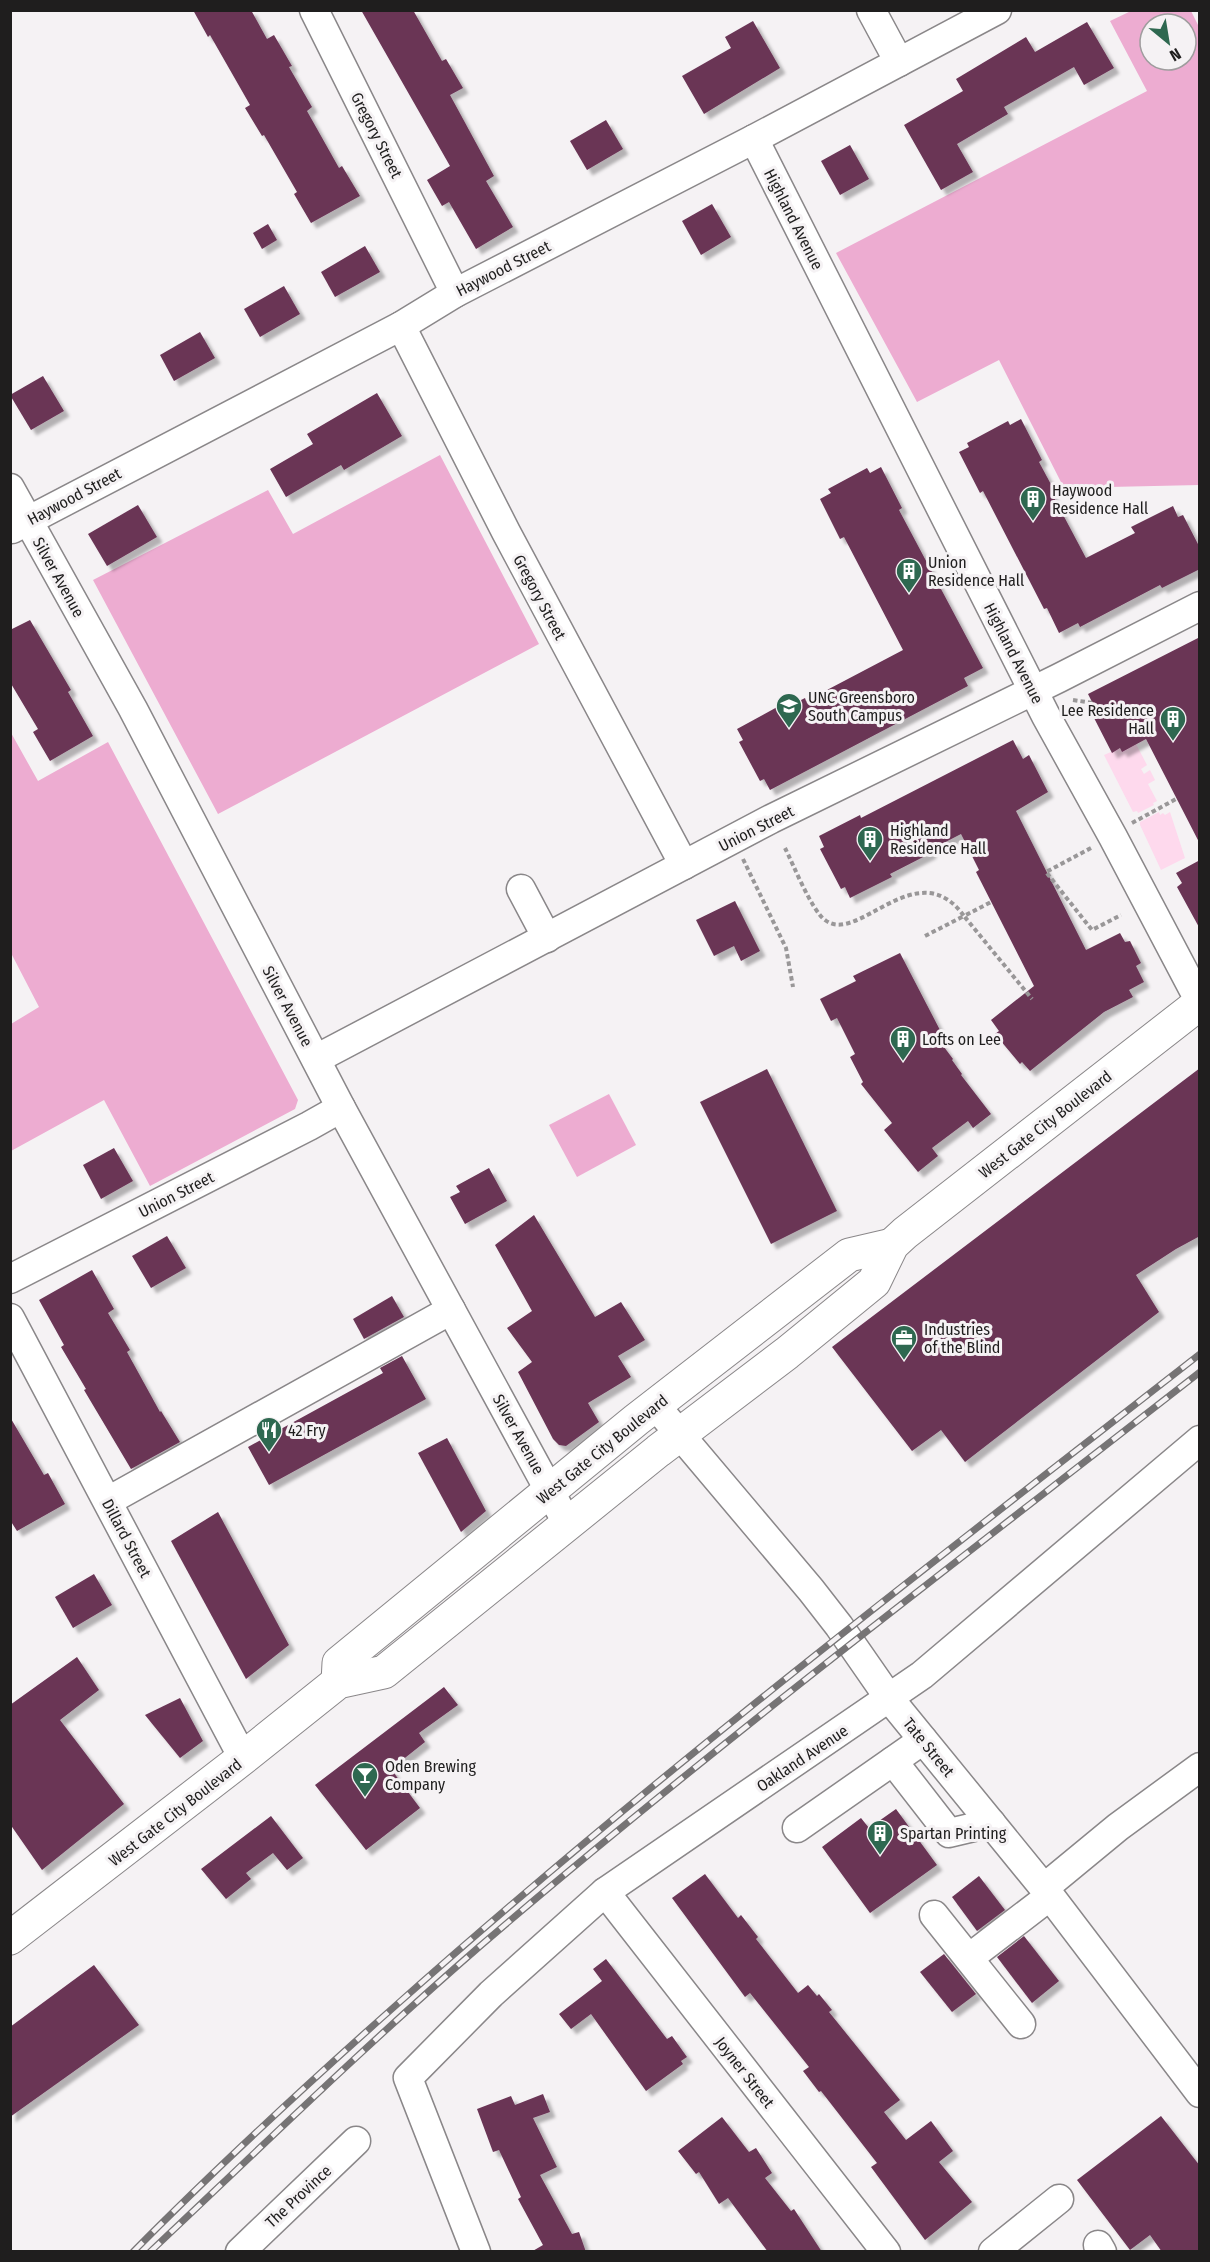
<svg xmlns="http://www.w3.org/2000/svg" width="1210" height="2262" font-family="'Fira Sans Condensed',sans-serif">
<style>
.green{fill:#fed9ed}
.forest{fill:#edacd1;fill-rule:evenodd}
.building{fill:#6a3455;filter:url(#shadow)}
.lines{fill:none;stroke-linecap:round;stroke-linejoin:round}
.minor-casing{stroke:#8a8789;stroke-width:31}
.major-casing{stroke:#8a8789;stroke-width:35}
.path{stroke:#999798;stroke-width:4;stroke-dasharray:4.5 3;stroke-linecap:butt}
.minor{stroke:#fff;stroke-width:28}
.major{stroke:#fff;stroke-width:33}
.rail-casing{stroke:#767475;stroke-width:7}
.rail{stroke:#f5f2f4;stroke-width:4.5;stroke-dasharray:14;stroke-linecap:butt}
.labels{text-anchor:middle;stroke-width:6;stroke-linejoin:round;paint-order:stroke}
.street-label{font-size:16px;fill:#1f1e1e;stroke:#f5f2f4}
.poi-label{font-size:16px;fill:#1f1e1e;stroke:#f5f2f4;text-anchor:start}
</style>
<defs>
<filter id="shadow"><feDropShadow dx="5.5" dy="5.5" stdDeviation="1.5" flood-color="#0004"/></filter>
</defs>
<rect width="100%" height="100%" fill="#f5f2f4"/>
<!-- green -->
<g class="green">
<path d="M1136 744 1147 765 1141 769 1144 774 1150 770 1155 780 1148 784 1157 801 1153 803 1154 805 1138 813 1137 811 1133 812 1104 755 1120 748 1122 751Z"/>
<path d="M1159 812 1160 815 1163 813 1165 815 1170 812 1185 858 1161 870 1140 825V822Z"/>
</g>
<!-- forest -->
<g class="forest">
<path d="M1131 11H1191L1199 27V485L1064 488 999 360 917 402 836 253 1147 91 1110 21ZM1150 24H1186V60H1150Z"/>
<path d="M440 455 539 644 218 814 93 580 268 490 293 534Z"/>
<path d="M10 731 38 781 108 742 298 1100 295 1109 150 1186 104 1100 11 1151V1024L39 1007 11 953Z"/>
<path d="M609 1094 636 1145 577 1177 549 1125Z"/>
</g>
<!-- building -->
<g class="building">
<path d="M193 10H251L267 39 274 35 292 66 289 67 312 107 307 111 339 168 342 166 360 196 311 223 294 194 297 192 264 135 262 136 245 108 250 105 210 35 208 37Z"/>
<path d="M361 10H413L442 61 446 59 463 88 450 95 494 176 486 181 513 227 476 249 449 202 442 206 427 180 450 166Z"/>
<path d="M753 21 780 68 704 114 682 76 731 48 725 37Z"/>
<path d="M1087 22 1114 68 1084 85 1074 67 1004 107 1008 114 957 144 973 172 941 190 904 125 963 91 956 79 1026 37 1035 52Z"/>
<path d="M606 120 623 149 587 170 570 141Z"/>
<path d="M850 145 869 179 840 195 821 161Z"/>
<path d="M712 204 731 237 701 255 682 221Z"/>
<path d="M268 224 277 240 262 249 253 233Z"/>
<path d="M365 246 380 272 335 297 321 272Z"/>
<path d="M284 286 300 314 260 337 244 309Z"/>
<path d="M200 332 215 358 174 381 160 355Z"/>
<path d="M43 376 64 411 31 430 10 395Z"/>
<path d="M377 393 402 436 344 470 341 465 286 497 270 469 313 444 307 434Z"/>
<path d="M1021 419 1042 460 1039 462 1054 490 1051 492 1086 558 1135 533 1131 527 1173 506 1178 517 1183 515 1200 548V569L1162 588 1160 585 1080 627 1078 623 1059 633 1047 608 1044 609 983 491 980 493 959 452 969 447 967 443 1008 421 1010 425Z"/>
<path d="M881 467 902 508 899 510 983 668 964 678 968 686 770 790 764 779 760 781 739 742 743 740 737 729 779 706 781 710 805 698 806 701 903 650 844 537 840 539 820 499 831 493 828 489 867 468 870 473Z"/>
<path d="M138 505 157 537 107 566 88 534Z"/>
<path d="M30 620 71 690 68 692 93 736 50 761 33 732 38 729 10 682V630Z"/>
<path d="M1200 637V844L1146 739 1122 752 1120 748 1112 753 1093 716 1098 714 1088 694Z"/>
<path d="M1013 740 1023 759 1029 755 1048 792 1016 811 1086 950 1120 933 1125 942 1130 941 1141 963 1136 966 1144 982 1129 990 1133 997 1104 1012 1030 1071 1022 1062 1020 1064 995 1034 999 1031 991 1020 1034 986 976 872 979 870 961 834 930 850 931 853 890 874 892 877 850 898 845 887 841 889 820 849 824 847 819 836 860 815 861 818Z"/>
<path d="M1200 860V929L1177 887 1182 883 1176 873Z"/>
<path d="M735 901 760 951 741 961 734 946 714 956 696 920Z"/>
<path d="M900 953 941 1032 935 1035 953 1059 952 1060 962 1074 961 1075 991 1114 973 1128 968 1121 932 1148 938 1156 918 1172 884 1130 892 1123 861 1084 863 1082 850 1057 855 1054 837 1018 831 1021 820 999 856 981 853 976Z"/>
<path d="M1200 1068V1236L1176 1249 1136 1275 1159 1312 965 1462 941 1430 912 1451 832 1347Z"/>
<path d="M767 1069 837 1211 771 1244 700 1102Z"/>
<path d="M114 1148 133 1181 101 1199 83 1165Z"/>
<path d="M489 1168 507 1201 465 1224 450 1197 460 1192 456 1186Z"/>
<path d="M534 1215 595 1317 621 1302 645 1340 618 1356 631 1377 588 1403 599 1422 566 1446 559 1445 553 1439 518 1372 532 1362 507 1328 532 1311 495 1245Z"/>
<path d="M167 1236 186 1268 151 1288 132 1256Z"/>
<path d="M92 1270 114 1309 108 1313 130 1350 127 1352 160 1412 161 1411 180 1442 131 1469 84 1390 86 1389 61 1347 64 1345 39 1300Z"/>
<path d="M392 1296 404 1317 364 1339 353 1319Z"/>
<path d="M402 1356 426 1399 269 1485 248 1447 383 1373 380 1368Z"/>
<path d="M10 1417 44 1475 48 1473 65 1504 17 1531 10 1520Z"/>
<path d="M447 1438 486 1511 461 1532 418 1453Z"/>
<path d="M218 1512 289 1645 246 1679 171 1541Z"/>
<path d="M94 1574 112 1605 73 1628 55 1597Z"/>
<path d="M77 1657 99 1690 60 1720 124 1804 42 1870 10 1824V1705Z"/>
<path d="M444 1687 458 1705 419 1733 425 1742 391 1769 420 1808 366 1850 315 1785Z"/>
<path d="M180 1698 203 1741 180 1758 145 1715Z"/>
<path d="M896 1809 937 1865 870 1913 822 1847 861 1818 869 1828Z"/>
<path d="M271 1816 303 1858 287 1870 273 1853 246 1873 251 1879 226 1899 201 1869Z"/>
<path d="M705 1874 738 1918 741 1915 758 1937 756 1939 798 1993 808 1985 817 1996 819 1994 832 2010 829 2012 900 2100 884 2112 906 2140 931 2121 953 2151 939 2162 972 2202 925 2240 871 2167 877 2163 821 2091 819 2092 803 2071 809 2067 750 1993 745 1997 672 1898Z"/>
<path d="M979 1876 1005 1910 977 1931 952 1897Z"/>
<path d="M1024 1936 1059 1981 1032 2003 997 1957Z"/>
<path d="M944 1954 976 1994 952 2012 920 1972Z"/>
<path d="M606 1959 667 2039 672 2036 687 2057 681 2061 683 2064 646 2091 591 2014 571 2029 559 2014 602 1981 593 1969Z"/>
<path d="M94 1965 139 2025 10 2117V2027Z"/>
<path d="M543 2094 550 2112 533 2118 557 2167 540 2175 572 2234 579 2232 586 2252H531L543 2245 518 2199 521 2197 499 2150 493 2152 477 2109 511 2096 515 2105Z"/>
<path d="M1161 2116 1200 2166V2252H1162L1150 2235 1130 2250 1077 2180Z"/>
<path d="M722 2117 749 2152 756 2148 772 2173 765 2178 791 2211 794 2209 822 2252H768L728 2198 719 2204 699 2172 696 2174 678 2151Z"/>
</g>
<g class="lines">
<!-- minor casing -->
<g class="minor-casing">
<g id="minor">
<path d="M314 10 455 293"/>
<path d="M871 10 899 62"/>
<path d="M754 139 1046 716 1113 837 1200 1002"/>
<path d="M401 326 506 532 684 865"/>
<path d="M10 488 133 709 341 1108 567 1523"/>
<path d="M12 529 401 326 455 293 754 139 997 10"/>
<path d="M521 889 547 938"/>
<path d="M316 1059 771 819 1059 678 1200 606"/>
<path d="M10 1279 309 1126 341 1108"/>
<path d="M10 1318 243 1758"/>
<path d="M655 1405 811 1590 839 1626 889 1698 1044 1888 1200 2093"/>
<path d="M108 1501 451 1310"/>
<path d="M893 1761 949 1833 991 1823"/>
<path d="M797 1828 923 1740"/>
<path d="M1044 1888 1118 1827 1200 1767"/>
<path d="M605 1892 886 2252"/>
<path d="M934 1915 1021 2024"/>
<path d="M969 1958 1050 1896"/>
<path d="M1098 2245 1102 2252"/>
<path d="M240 2252 356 2141"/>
<path d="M476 2252 408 2078 491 1994 605 1892 922 1675 1200 1440"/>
<path d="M993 2252 1059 2199"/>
</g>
</g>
<!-- major casing -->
<g class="major-casing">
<g id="major">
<path d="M338 1682 339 1663 636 1420 849 1255 892 1245"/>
<path d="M10 1938 243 1758 338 1682 384 1672 658 1451 787 1353 874 1282 892 1245 905 1233 1200 1003"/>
</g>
</g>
<!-- path -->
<g class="path">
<path d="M1073 700 1093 703"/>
<path d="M1132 823 1176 799"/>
<path d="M785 848C793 864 812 911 825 920 858 946 917 851 964 916L991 902"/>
<path d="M1091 848 1046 872 1092 930 1121 915"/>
<path d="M743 859 786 948 793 987"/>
<path d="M925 936 964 916 1032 999"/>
</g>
<!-- minor -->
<use href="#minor" class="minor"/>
<!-- major -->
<use href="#major" class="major"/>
<!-- rail casing -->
<g class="rail-casing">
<g id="rail">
<path d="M133 2252C217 2167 305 2086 394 2007 652 1777 927 1567 1200 1354"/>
<path d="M150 2252C259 2149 366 2045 479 1947 712 1747 958 1561 1200 1372"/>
</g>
</g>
<!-- rail -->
<use href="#rail" class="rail"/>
</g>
<!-- icons -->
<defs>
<g id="building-pin" transform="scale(1.35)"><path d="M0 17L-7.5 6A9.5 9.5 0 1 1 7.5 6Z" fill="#2e6850" stroke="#f5f2f4"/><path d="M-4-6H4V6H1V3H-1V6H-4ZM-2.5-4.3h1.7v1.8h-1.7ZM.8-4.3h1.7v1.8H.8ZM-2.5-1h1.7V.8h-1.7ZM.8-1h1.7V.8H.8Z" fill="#fff"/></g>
<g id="university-pin" transform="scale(1.35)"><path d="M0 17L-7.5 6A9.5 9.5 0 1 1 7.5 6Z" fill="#2e6850" stroke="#f5f2f4"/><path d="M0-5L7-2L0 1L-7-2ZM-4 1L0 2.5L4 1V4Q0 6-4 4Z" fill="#fff"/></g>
<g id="office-pin" transform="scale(1.35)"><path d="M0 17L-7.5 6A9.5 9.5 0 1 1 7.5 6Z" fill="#2e6850" stroke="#f5f2f4"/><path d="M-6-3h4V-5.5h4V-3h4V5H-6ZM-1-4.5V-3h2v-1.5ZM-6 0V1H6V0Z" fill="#fff"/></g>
<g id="restaurant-pin" transform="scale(1.35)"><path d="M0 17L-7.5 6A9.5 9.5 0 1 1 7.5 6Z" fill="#2e6850" stroke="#f5f2f4"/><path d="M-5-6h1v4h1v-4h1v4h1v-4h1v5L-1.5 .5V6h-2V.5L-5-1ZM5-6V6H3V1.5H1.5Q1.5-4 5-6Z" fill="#fff"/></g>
<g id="bar-pin" transform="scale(1.35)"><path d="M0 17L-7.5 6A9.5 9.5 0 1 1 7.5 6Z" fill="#2e6850" stroke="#f5f2f4"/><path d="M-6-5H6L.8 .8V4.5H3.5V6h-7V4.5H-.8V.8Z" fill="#fff"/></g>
</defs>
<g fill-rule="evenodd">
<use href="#building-pin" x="1033" y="499"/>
<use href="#building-pin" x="909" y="571"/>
<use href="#university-pin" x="789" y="706"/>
<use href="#building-pin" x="1173" y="719"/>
<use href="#building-pin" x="870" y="839"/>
<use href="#building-pin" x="903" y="1039"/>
<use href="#office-pin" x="904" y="1338"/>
<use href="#restaurant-pin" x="269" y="1430"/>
<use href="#bar-pin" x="365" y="1775"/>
<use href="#building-pin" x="880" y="1833"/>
</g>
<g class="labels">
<!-- street labels -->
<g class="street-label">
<text transform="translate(377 135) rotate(63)" y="6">Gregory Street</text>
<text transform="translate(794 219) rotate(63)" y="6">Highland Avenue</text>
<text transform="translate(503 268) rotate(-27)" y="6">Haywood Street</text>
<text transform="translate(74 496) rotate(-28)" y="6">Haywood Street</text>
<text transform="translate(59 577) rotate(61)" y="6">Silver Avenue</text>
<text transform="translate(540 597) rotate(62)" y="6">Gregory Street</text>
<text transform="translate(1014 653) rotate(63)" y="6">Highland Avenue</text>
<text transform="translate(756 828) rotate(-27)" y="6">Union Street</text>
<text transform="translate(288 1006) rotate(62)" y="6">Silver Avenue</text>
<text transform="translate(1045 1124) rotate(-38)" y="6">West Gate City Boulevard</text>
<text transform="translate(176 1194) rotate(-27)" y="6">Union Street</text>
<text transform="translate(519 1434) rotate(61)" y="6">Silver Avenue</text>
<text transform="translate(602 1449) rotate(-39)" y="6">West Gate City Boulevard</text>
<text transform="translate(127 1538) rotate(62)" y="6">Dillard Street</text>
<text transform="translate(929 1747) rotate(51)" y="6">Tate Street</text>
<text transform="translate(802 1758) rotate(-34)" y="6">Oakland Avenue</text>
<text transform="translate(175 1812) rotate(-38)" y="6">West Gate City Boulevard</text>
<text transform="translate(745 2072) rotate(52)" y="6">Joyner Street</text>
<text transform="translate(298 2196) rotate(-43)" y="6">The Province</text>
</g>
<!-- poi labels -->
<g class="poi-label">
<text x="1052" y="496">Haywood<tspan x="1052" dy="18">Residence Hall</tspan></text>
<text x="928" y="568">Union<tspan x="928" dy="18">Residence Hall</tspan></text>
<text x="808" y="703">UNC Greensboro<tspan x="808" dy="18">South Campus</tspan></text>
<text x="1154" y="716" text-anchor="end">Lee Residence<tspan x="1154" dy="18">Hall</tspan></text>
<text x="890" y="836">Highland<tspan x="890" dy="18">Residence Hall</tspan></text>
<text x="922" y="1045">Lofts on Lee</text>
<text x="924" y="1335">Industries<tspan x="924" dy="18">of the Blind</tspan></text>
<text x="288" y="1436">42 Fry</text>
<text x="385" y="1772">Oden Brewing<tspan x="385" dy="18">Company</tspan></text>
<text x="900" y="1839">Spartan Printing</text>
</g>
</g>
<!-- border -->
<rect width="1210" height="2262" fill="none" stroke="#1f1e1e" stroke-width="24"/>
<!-- north arrow -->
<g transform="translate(1168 42) rotate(150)"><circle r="28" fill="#f5f2f4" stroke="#9f9d9e" stroke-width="1.5"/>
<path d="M0-4.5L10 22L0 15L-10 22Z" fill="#2e6850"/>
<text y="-9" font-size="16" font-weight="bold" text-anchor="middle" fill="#1f1e1e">N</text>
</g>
</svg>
